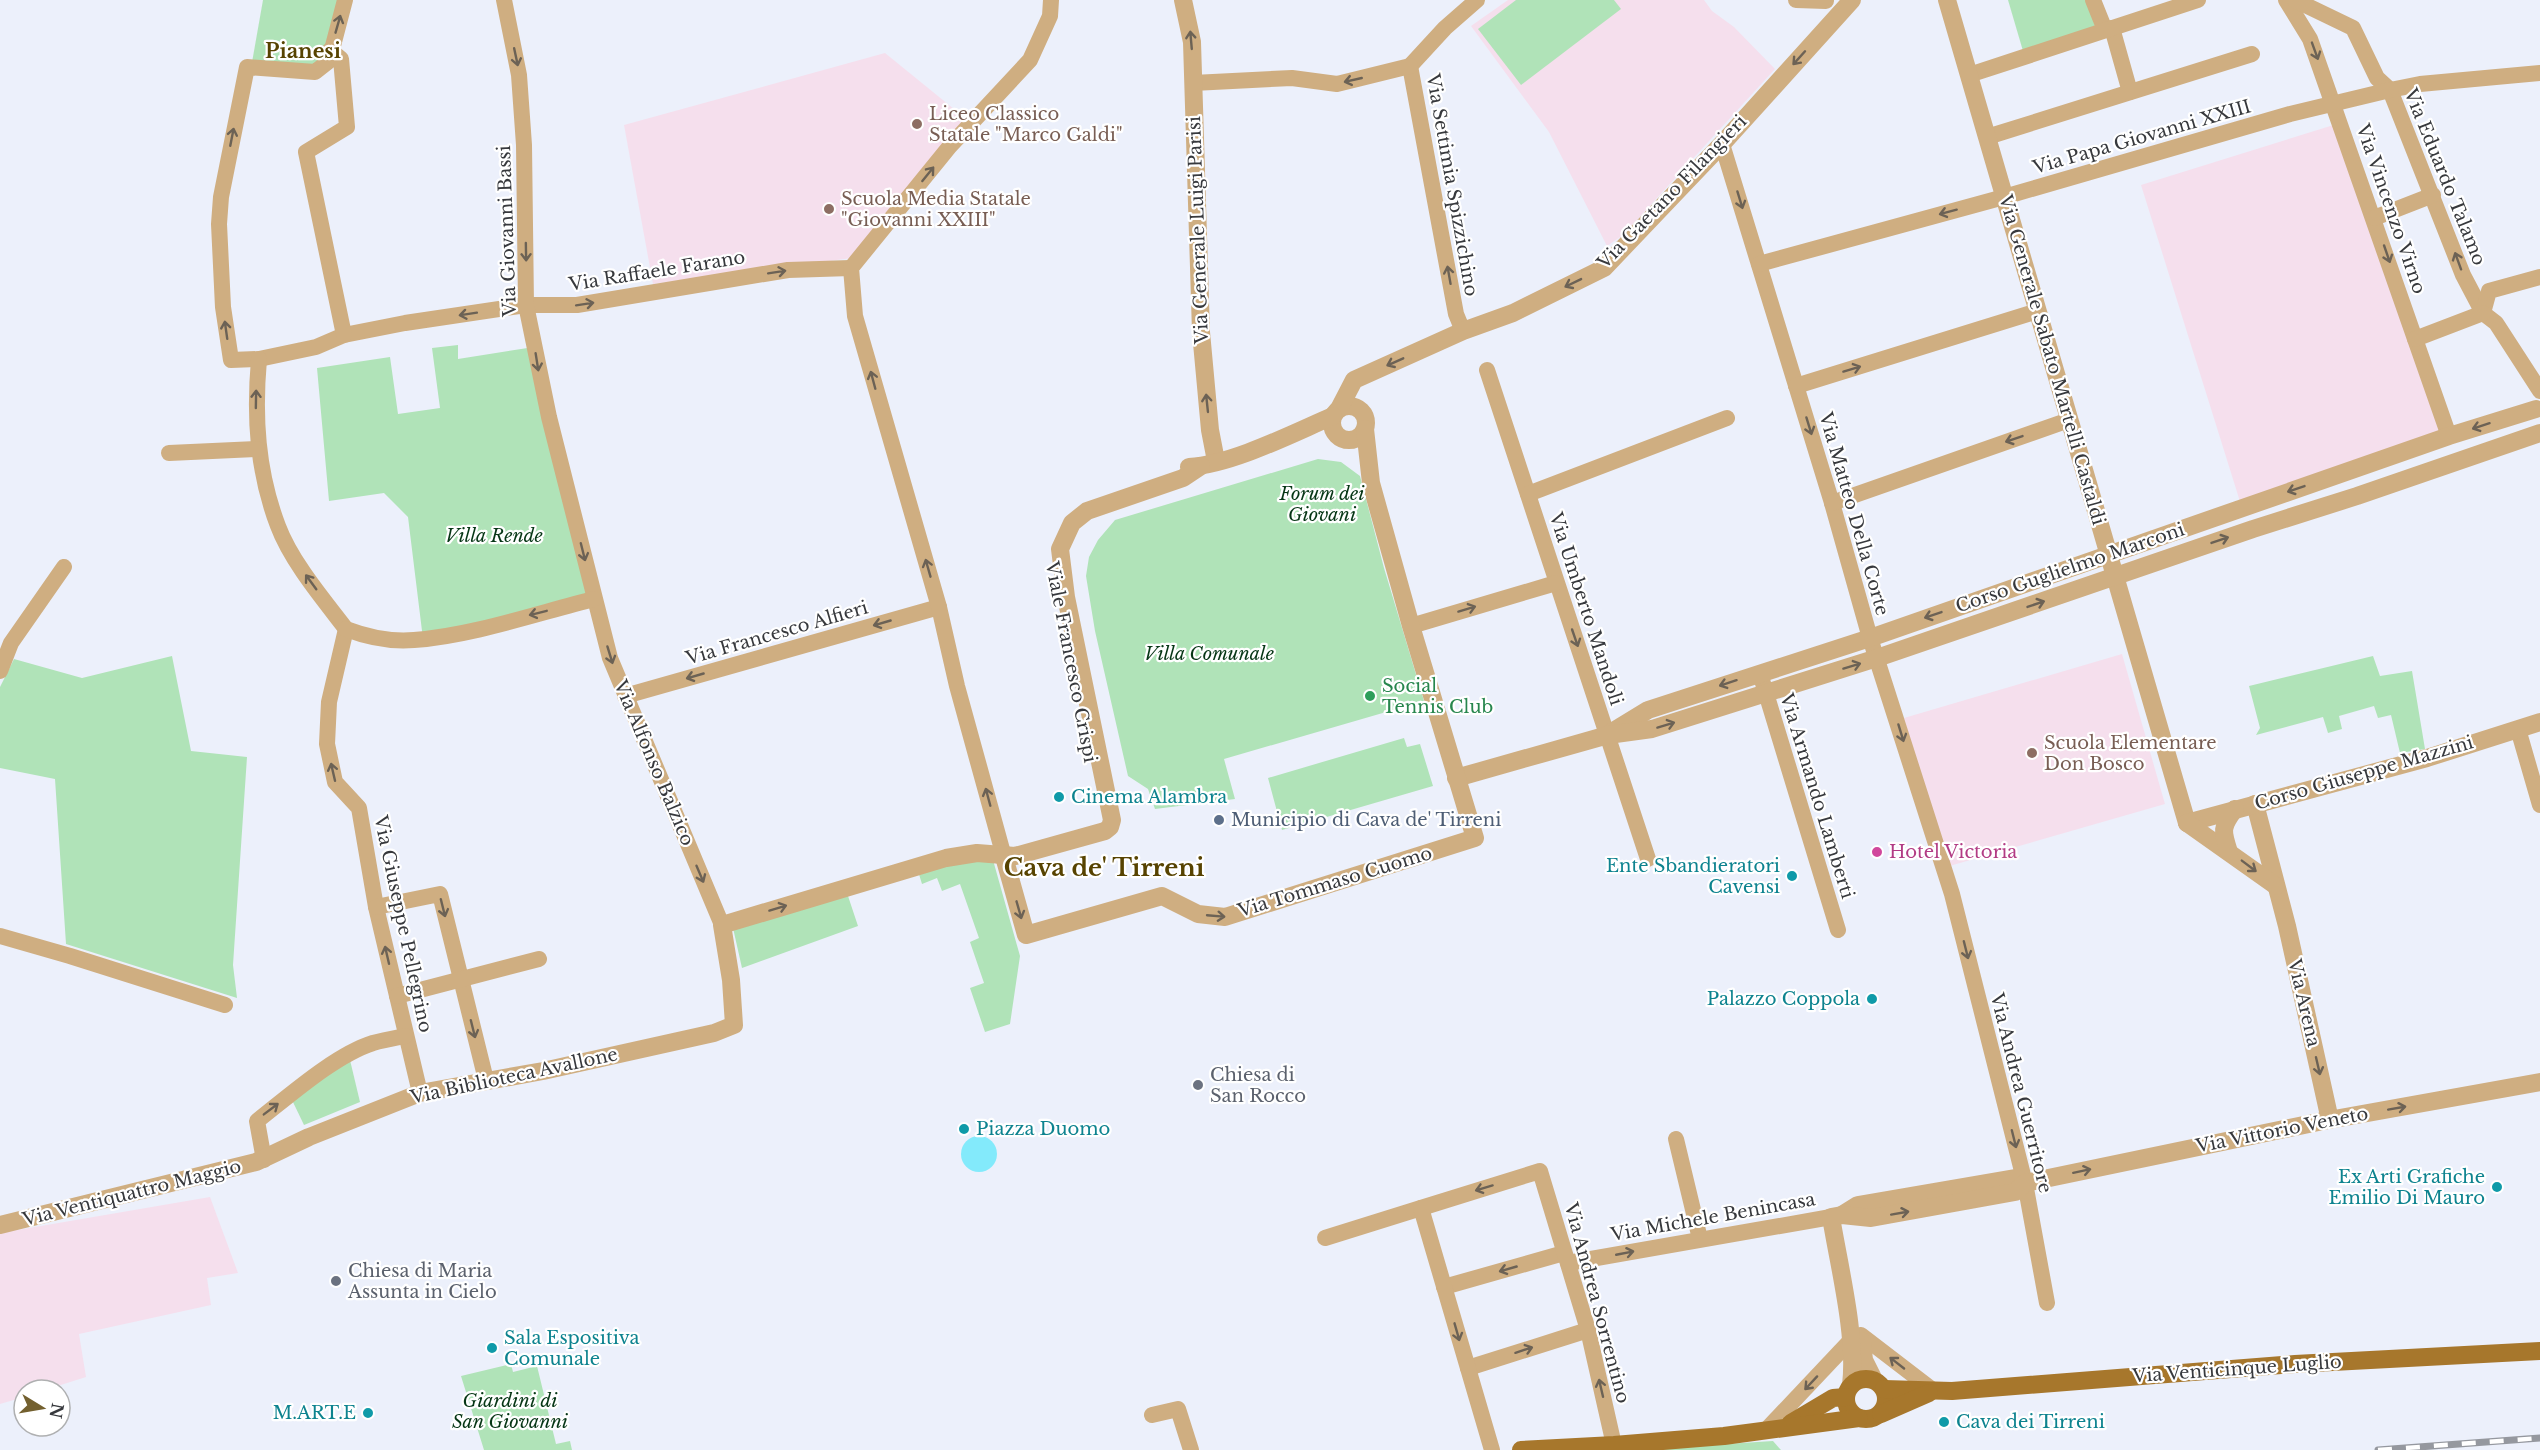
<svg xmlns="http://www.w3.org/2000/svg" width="2540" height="1450" font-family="'Libre Baskerville',serif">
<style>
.education{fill:#f5dfed}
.green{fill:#b0e3b8}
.water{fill:#83eafb}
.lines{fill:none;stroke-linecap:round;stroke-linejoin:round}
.minor{stroke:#cfae81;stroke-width:16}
.tertiary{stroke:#cfae81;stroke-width:18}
.primary{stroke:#a7772c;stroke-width:18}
.rail-casing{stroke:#95989f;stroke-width:7}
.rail{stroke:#fff;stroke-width:4.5;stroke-dasharray:14;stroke-linecap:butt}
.oneway{stroke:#6c6255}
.education-dot{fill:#8d6e63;stroke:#fff;stroke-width:2}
.leisure-dot{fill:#2e9e5b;stroke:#fff;stroke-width:2}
.culture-dot{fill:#0f9aa8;stroke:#fff;stroke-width:2}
.service-dot{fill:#5c6f8a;stroke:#fff;stroke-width:2}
.hotel-dot{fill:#d1479c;stroke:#fff;stroke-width:2}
.worship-dot{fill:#6b7280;stroke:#fff;stroke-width:2}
.labels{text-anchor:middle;stroke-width:4.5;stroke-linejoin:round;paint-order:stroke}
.education-label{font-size:18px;fill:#785e54;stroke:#fff;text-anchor:start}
.street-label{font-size:18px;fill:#37393d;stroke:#fff}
.park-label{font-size:18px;font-style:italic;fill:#063615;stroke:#fff}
.leisure-label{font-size:18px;fill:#27864d;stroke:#fff;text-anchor:start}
.culture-label{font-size:18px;fill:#0d838f;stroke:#fff;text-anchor:start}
.service-label{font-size:18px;fill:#4e5e75;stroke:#fff;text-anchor:start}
.hotel-label{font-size:18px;fill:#b23c85;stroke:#fff;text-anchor:start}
.worship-label{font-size:18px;fill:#5b616d;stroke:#fff;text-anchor:start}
.neighbourhood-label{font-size:20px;font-weight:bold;fill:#574301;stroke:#fff}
.district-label{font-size:24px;font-weight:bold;fill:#574301;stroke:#fff}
</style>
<rect width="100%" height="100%" fill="#ecf0fb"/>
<!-- education -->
<g class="education">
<path d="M1508 0H1704L1712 11 1734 27 1775 69 1623 235 1607 246 1549 132 1471 26Z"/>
<path d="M885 53 965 118 852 258 653 284 624 125Z"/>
<path d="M2340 123 2449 436 2242 508 2141 185Z"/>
<path d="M2122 654 2165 804 1946 867 1904 718Z"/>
<path d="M210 1197 238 1273 207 1278 211 1305 79 1334 86 1377 45 1390H24V1397L0 1404V1233Z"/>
</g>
<!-- green -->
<g class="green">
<path d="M263 0H345L336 30 315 71 251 68Z"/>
<path d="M1516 0H1614L1621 9 1521 85 1478 29Z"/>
<path d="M2008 0H2087L2095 26 2023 51Z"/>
<path d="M458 345V359L534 347 594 599 423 639 408 517 384 493 329 501 317 368 390 357 398 414 440 408 432 348Z"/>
<path d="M1318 459 1341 462 1360 476 1384 568 1424 701 1224 759 1235 799 1155 809 1148 789 1128 776 1095 631 1086 576 1089 557 1098 540 1115 520Z"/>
<path d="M172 656 191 751 247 757 233 965 237 998 66 944 55 779 0 768V687L14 659 82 678Z"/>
<path d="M2373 656 2380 676 2412 671 2425 749 2400 753 2391 715 2378 718 2374 706 2339 716 2342 729 2328 733 2323 717 2256 735 2260 728 2249 686Z"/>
<path d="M1404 738 1407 747 1420 744 1433 786 1282 830 1268 778Z"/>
<path d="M993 860 1020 956 1010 1024 985 1032 970 988 984 983 970 942 979 938 960 884 942 891 937 878 922 884 918 871 951 864Z"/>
<path d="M847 893 858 926 742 968 733 928Z"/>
<path d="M350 1060 360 1102 304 1125 292 1100Z"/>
<path d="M511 1364 513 1372 537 1366 556 1444 570 1441 572 1450H484L461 1376Z"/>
<path d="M1773 1441 1781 1450H1631Z"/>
</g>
<!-- water -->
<circle class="water" cx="979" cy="1154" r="18"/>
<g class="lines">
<!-- minor -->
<g class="minor">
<path d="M345 0 329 61 315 72 247 67 221 197 219 224 223 307 231 360 259 359 316 347 344 335 405 323 526 305H577L788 270 851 268"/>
<path d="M504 0 519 75 524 145 526 305 549 417 610 658 722 925"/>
<path d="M1796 0 1826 1"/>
<path d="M2093 0 2105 30"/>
<path d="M2286 0 2310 39 2449 436"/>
<path d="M2295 0 2353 28 2377 78 2390 90 2463 275 2483 313 2496 323 2540 391"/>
<path d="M2112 28 2130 92"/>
<path d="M330 50 341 59 347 127 306 152 344 335"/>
<path d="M1410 66 1456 314 1463 331"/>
<path d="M1410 66 1445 28 1477 0"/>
<path d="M1969 75 2198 0"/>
<path d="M1193 83 1292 78 1337 84 1410 66"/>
<path d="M1987 137 2252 54"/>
<path d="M1722 144 1832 503 1870 638 1952 894 2025 1183 2047 1303"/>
<path d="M2374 218 2433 195"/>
<path d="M1759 264 2004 197 2290 114 2390 90 2420 84 2540 73"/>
<path d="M2483 313 2489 291 2540 277"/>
<path d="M2415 339 2483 313"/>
<path d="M259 359C254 416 257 471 278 526 291 561 323 599 346 629"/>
<path d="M1487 370 1648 859"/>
<path d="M1796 386 2038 311"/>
<path d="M169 453 257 449"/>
<path d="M1528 494 1727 418"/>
<path d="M1832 503 2069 420"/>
<path d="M1411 626 1556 583"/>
<path d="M346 629 329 702 327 744 335 782 359 808 376 907 420 1093"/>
<path d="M346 629C367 637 391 642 414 640 471 636 538 613 594 599"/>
<path d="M0 671 11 643 64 567"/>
<path d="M1762 680 1838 930"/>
<path d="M625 696 939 607"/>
<path d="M2518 729 2540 805"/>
<path d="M1003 853 957 686 939 607 855 316 851 268 950 146 1030 60 1050 16 1051 0"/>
<path d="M376 907 440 894 486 1080"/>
<path d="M0 936 70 956 225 1005"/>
<path d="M397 996 539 959"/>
<path d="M1676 1139 1700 1239"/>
<path d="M264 1160 257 1121C289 1096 335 1055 373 1043 384 1040 395 1038 405 1036"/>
<path d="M1325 1238 1421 1208"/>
<path d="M1568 1263 1831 1217"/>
<path d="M1444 1287 1564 1253"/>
<path d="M1861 1335 1934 1391"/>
<path d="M1468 1368 1588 1330"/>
<path d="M1152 1415 1178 1409 1191 1450"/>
<path d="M1766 1430 1851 1340"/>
<path d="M1492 1450 1421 1208 1540 1171 1588 1330 1614 1445"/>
</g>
<!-- tertiary -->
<g class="tertiary">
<path d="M1183 0 1192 42 1201 332 1210 430 1216 461"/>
<path d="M1947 0 2187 823"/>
<circle cx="1349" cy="423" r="17"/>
<path d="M1339 409 1354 380 1463 331 1513 313 1604 268 1722 144 1852 0"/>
<path d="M1189 467C1233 464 1291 434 1333 416"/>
<path d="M1612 732 1648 710 1870 638 2449 436 2536 409"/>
<path d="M1456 778 1608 735 1652 729 1877 658 2253 529 2357 496 2540 433"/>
<path d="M2255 804 2287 926 2330 1120"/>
<path d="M2187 823 2427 758 2540 722"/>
<path d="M2187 823 2276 886"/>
<path d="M2229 852C2222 831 2221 827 2235 809"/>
<path d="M1003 853 1026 935 1162 896 1198 914 1225 917 1475 838 1411 626 1371 483 1365 429"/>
<path d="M1842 1215 1858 1205 2015 1178 2025 1183"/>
<path d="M0 1225 256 1162 309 1137 420 1093 543 1071 714 1033 734 1025 731 980 722 925 946 858 977 853 1015 856 1105 831 1110 827 1112 820 1066 597 1060 549 1072 523 1087 511 1183 478 1201 466"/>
<path d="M1862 1341 1864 1360 1874 1380"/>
<path d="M1851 1385C1857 1337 1839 1266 1831 1217L1842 1215 1871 1218 2015 1192 2025 1183 2323 1121 2540 1082"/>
</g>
<!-- primary -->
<g class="primary">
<circle cx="1866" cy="1399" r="20"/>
<path d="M1884 1389 1952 1391 2295 1364 2540 1351"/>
<path d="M1881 1414 1929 1393"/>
<path d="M1791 1423 1833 1398 1846 1397"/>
<path d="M1521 1450 1614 1445 1724 1436 1859 1418"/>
</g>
<!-- rail casing -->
<g class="rail-casing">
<path id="rail" d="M2378 1450 2540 1438"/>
</g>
<!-- rail -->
<use href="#rail" class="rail"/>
</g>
<!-- one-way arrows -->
<defs><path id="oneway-shaft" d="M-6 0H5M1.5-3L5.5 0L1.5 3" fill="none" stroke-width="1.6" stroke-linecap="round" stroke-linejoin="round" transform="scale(1.5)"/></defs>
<g class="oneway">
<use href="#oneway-shaft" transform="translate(338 24) rotate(-74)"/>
<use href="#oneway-shaft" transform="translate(1191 40) rotate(-95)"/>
<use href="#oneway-shaft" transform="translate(2315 51) rotate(70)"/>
<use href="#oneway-shaft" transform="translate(516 57) rotate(78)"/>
<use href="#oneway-shaft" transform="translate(1799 58) rotate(132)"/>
<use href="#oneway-shaft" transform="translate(1353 80) rotate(167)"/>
<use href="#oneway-shaft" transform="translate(232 137) rotate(-79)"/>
<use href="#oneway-shaft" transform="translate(928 174) rotate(-51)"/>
<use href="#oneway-shaft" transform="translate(1740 200) rotate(73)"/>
<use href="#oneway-shaft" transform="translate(1948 212) rotate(165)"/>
<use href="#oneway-shaft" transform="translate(526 252) rotate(89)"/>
<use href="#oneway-shaft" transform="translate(2387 254) rotate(71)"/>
<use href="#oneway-shaft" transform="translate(2458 261) rotate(-110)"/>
<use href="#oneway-shaft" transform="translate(777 272) rotate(-9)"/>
<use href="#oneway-shaft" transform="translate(1449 275) rotate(-100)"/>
<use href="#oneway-shaft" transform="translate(1573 283) rotate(154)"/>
<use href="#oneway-shaft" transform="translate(585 304) rotate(-9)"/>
<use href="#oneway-shaft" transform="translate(468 314) rotate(171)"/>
<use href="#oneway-shaft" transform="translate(226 330) rotate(-98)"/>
<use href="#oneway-shaft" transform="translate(537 362) rotate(81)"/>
<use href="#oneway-shaft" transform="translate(1395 362) rotate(156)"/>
<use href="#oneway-shaft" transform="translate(1852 369) rotate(-17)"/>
<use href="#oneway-shaft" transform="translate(873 380) rotate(-105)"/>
<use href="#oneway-shaft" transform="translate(256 399) rotate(-89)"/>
<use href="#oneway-shaft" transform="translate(1207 403) rotate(-96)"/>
<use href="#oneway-shaft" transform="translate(1809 426) rotate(73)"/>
<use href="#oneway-shaft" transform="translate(2481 426) rotate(162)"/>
<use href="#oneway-shaft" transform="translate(2014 439) rotate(161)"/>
<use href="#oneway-shaft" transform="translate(2296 489) rotate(161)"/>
<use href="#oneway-shaft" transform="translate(2220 540) rotate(-19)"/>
<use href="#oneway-shaft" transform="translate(583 552) rotate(76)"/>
<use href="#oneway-shaft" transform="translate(928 568) rotate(-106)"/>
<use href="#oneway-shaft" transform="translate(311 582) rotate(-126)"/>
<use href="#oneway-shaft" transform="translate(2036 604) rotate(-19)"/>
<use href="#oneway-shaft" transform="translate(1467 609) rotate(-17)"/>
<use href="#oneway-shaft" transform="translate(538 613) rotate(166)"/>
<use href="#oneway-shaft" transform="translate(1933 615) rotate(161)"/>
<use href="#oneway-shaft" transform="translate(882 623) rotate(164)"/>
<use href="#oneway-shaft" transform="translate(1575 638) rotate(71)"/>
<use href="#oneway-shaft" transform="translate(610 655) rotate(73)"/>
<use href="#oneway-shaft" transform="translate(1852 666) rotate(-17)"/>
<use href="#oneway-shaft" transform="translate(695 676) rotate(164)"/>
<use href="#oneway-shaft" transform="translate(1728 683) rotate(162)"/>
<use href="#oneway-shaft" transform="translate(1666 725) rotate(-17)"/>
<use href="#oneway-shaft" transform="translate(1901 733) rotate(73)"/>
<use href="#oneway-shaft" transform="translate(333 772) rotate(-103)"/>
<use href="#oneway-shaft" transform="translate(988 797) rotate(-105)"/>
<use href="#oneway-shaft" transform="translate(2249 866) rotate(37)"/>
<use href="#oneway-shaft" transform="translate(700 874) rotate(67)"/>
<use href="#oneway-shaft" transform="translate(443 908) rotate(76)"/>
<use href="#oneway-shaft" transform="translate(778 908) rotate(-17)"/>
<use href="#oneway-shaft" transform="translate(1019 910) rotate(74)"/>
<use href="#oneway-shaft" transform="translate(1216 916) rotate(5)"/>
<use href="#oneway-shaft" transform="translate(1966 950) rotate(76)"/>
<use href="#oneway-shaft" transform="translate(387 955) rotate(-103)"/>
<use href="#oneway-shaft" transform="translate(473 1029) rotate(76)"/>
<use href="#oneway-shaft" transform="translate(2318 1066) rotate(77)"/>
<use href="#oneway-shaft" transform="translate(2397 1108) rotate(-10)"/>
<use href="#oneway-shaft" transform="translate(271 1109) rotate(-37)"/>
<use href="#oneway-shaft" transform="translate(2014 1139) rotate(76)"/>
<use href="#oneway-shaft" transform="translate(2082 1171) rotate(-12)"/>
<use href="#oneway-shaft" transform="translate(1484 1188) rotate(163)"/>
<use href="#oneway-shaft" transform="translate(1900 1213) rotate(-10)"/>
<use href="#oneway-shaft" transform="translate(1625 1253) rotate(-11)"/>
<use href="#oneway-shaft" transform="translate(1508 1269) rotate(164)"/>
<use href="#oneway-shaft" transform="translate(1457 1332) rotate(74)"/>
<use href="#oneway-shaft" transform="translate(1524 1350) rotate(-18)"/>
<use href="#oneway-shaft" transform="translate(1897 1363) rotate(-142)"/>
<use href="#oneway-shaft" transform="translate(1811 1383) rotate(133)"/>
<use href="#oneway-shaft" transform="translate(1601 1388) rotate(-103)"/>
</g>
<!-- markers -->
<g class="education-dot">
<circle cx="917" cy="124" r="6"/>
<circle cx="829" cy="209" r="6"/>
<circle cx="2032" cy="753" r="6"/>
</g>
<circle class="leisure-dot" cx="1370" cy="696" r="6"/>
<g class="culture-dot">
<circle cx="1059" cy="797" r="6"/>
<circle cx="1792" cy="876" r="6"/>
<circle cx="1872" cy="999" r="6"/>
<circle cx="964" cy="1129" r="6"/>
<circle cx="2497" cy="1187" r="6"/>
<circle cx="492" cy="1348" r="6"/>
<circle cx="368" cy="1413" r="6"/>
<circle cx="1944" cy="1422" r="6"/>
</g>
<circle class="service-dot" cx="1219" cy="820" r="6"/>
<circle class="hotel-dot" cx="1877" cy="852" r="6"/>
<g class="worship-dot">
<circle cx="1198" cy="1085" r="6"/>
<circle cx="336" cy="1281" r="6"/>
</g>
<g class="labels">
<!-- education labels -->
<g class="education-label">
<text x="929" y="120">Liceo Classico<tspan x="929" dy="21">Statale "Marco Galdi"</tspan></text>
<text x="841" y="205">Scuola Media Statale<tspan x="841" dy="21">"Giovanni XXIII"</tspan></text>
<text x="2044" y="749">Scuola Elementare<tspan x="2044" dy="21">Don Bosco</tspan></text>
</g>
<!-- street labels -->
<g class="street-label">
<text transform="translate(2142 137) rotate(-16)" y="6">Via Papa Giovanni XXIII</text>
<text transform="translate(2445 177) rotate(68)" y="6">Via Eduardo Talamo</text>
<text transform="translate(1452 185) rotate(80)" y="6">Via Settimia Spizzichino</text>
<text transform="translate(1672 192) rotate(-46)" y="6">Via Gaetano Filangieri</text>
<text transform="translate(2391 209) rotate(71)" y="6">Via Vincenzo Virno</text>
<text transform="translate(1198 230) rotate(-92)" y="6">Via Generale Luigi Parisi</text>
<text transform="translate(507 231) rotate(-92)" y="6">Via Giovanni Bassi</text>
<text transform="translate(657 271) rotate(-9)" y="6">Via Raffaele Farano</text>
<text transform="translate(2052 360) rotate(74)" y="6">Via Generale Sabato Martelli Castaldi</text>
<text transform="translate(1854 514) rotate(74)" y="6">Via Matteo Della Corte</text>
<text transform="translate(2070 568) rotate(-19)" y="6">Corso Guglielmo Marconi</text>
<text transform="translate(1586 609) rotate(72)" y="6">Via Umberto Mandoli</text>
<text transform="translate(777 633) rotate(-16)" y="6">Via Francesco Alfieri</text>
<text transform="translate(1071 662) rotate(79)" y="6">Viale Francesco Crispi</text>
<text transform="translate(654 763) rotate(67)" y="6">Via Alfonso Balzico</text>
<text transform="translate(2364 773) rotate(-16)" y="6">Corso Giuseppe Mazzini</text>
<text transform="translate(1817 796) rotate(73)" y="6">Via Armando Lamberti</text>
<text transform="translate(1335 882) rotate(-17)" y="6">Via Tommaso Cuomo</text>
<text transform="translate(403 924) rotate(78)" y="6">Via Giuseppe Pellegrino</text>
<text transform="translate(2304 1003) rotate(77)" y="6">Via Arena</text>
<text transform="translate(514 1076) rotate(-12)" y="6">Via Biblioteca Avallone</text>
<text transform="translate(2021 1093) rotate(76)" y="6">Via Andrea Guerritore</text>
<text transform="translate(2282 1130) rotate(-11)" y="6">Via Vittorio Veneto</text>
<text transform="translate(132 1193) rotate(-14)" y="6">Via Ventiquattro Maggio</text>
<text transform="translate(1713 1217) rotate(-10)" y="6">Via Michele Benincasa</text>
<text transform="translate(1597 1303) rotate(75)" y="6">Via Andrea Sorrentino</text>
<text transform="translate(2237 1369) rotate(-4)" y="6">Via Venticinque Luglio</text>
</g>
<!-- park labels -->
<g class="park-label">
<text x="1322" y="500">Forum dei<tspan x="1322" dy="21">Giovani</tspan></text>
<text x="494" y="542">Villa Rende</text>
<text x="1209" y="660">Villa Comunale</text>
<text x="510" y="1407">Giardini di<tspan x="510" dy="21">San Giovanni</tspan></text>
</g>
<!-- leisure labels -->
<g class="leisure-label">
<text x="1382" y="692">Social<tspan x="1382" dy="21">Tennis Club</tspan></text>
</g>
<!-- culture labels -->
<g class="culture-label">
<text x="1071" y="803">Cinema Alambra</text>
<text x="1780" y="872" text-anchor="end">Ente Sbandieratori<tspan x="1780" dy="21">Cavensi</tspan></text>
<text x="1860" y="1005" text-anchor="end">Palazzo Coppola</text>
<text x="976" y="1135">Piazza Duomo</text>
<text x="2485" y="1183" text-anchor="end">Ex Arti Grafiche<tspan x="2485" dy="21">Emilio Di Mauro</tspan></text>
<text x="504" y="1344">Sala Espositiva<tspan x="504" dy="21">Comunale</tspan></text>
<text x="356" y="1419" text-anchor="end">M.ART.E</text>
<text x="1956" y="1428">Cava dei Tirreni</text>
</g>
<!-- service labels -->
<g class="service-label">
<text x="1231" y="826">Municipio di Cava de' Tirreni</text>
</g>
<!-- hotel labels -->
<g class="hotel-label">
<text x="1889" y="858">Hotel Victoria</text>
</g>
<!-- worship labels -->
<g class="worship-label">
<text x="1210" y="1081">Chiesa di<tspan x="1210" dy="21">San Rocco</tspan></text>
<text x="348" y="1277">Chiesa di Maria<tspan x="348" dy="21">Assunta in Cielo</tspan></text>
</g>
<!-- neighbourhood labels -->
<g class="neighbourhood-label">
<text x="303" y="58">Pianesi</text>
</g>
<!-- district labels -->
<g class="district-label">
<text x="1104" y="876">Cava de' Tirreni</text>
</g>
</g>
<!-- north arrow -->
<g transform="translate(42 1408) rotate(101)"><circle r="28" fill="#ffffff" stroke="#afb0b1" stroke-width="1.5"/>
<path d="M0-4.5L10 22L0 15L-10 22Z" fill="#73602f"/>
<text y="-9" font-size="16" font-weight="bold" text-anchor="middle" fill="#37393d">N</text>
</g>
</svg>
